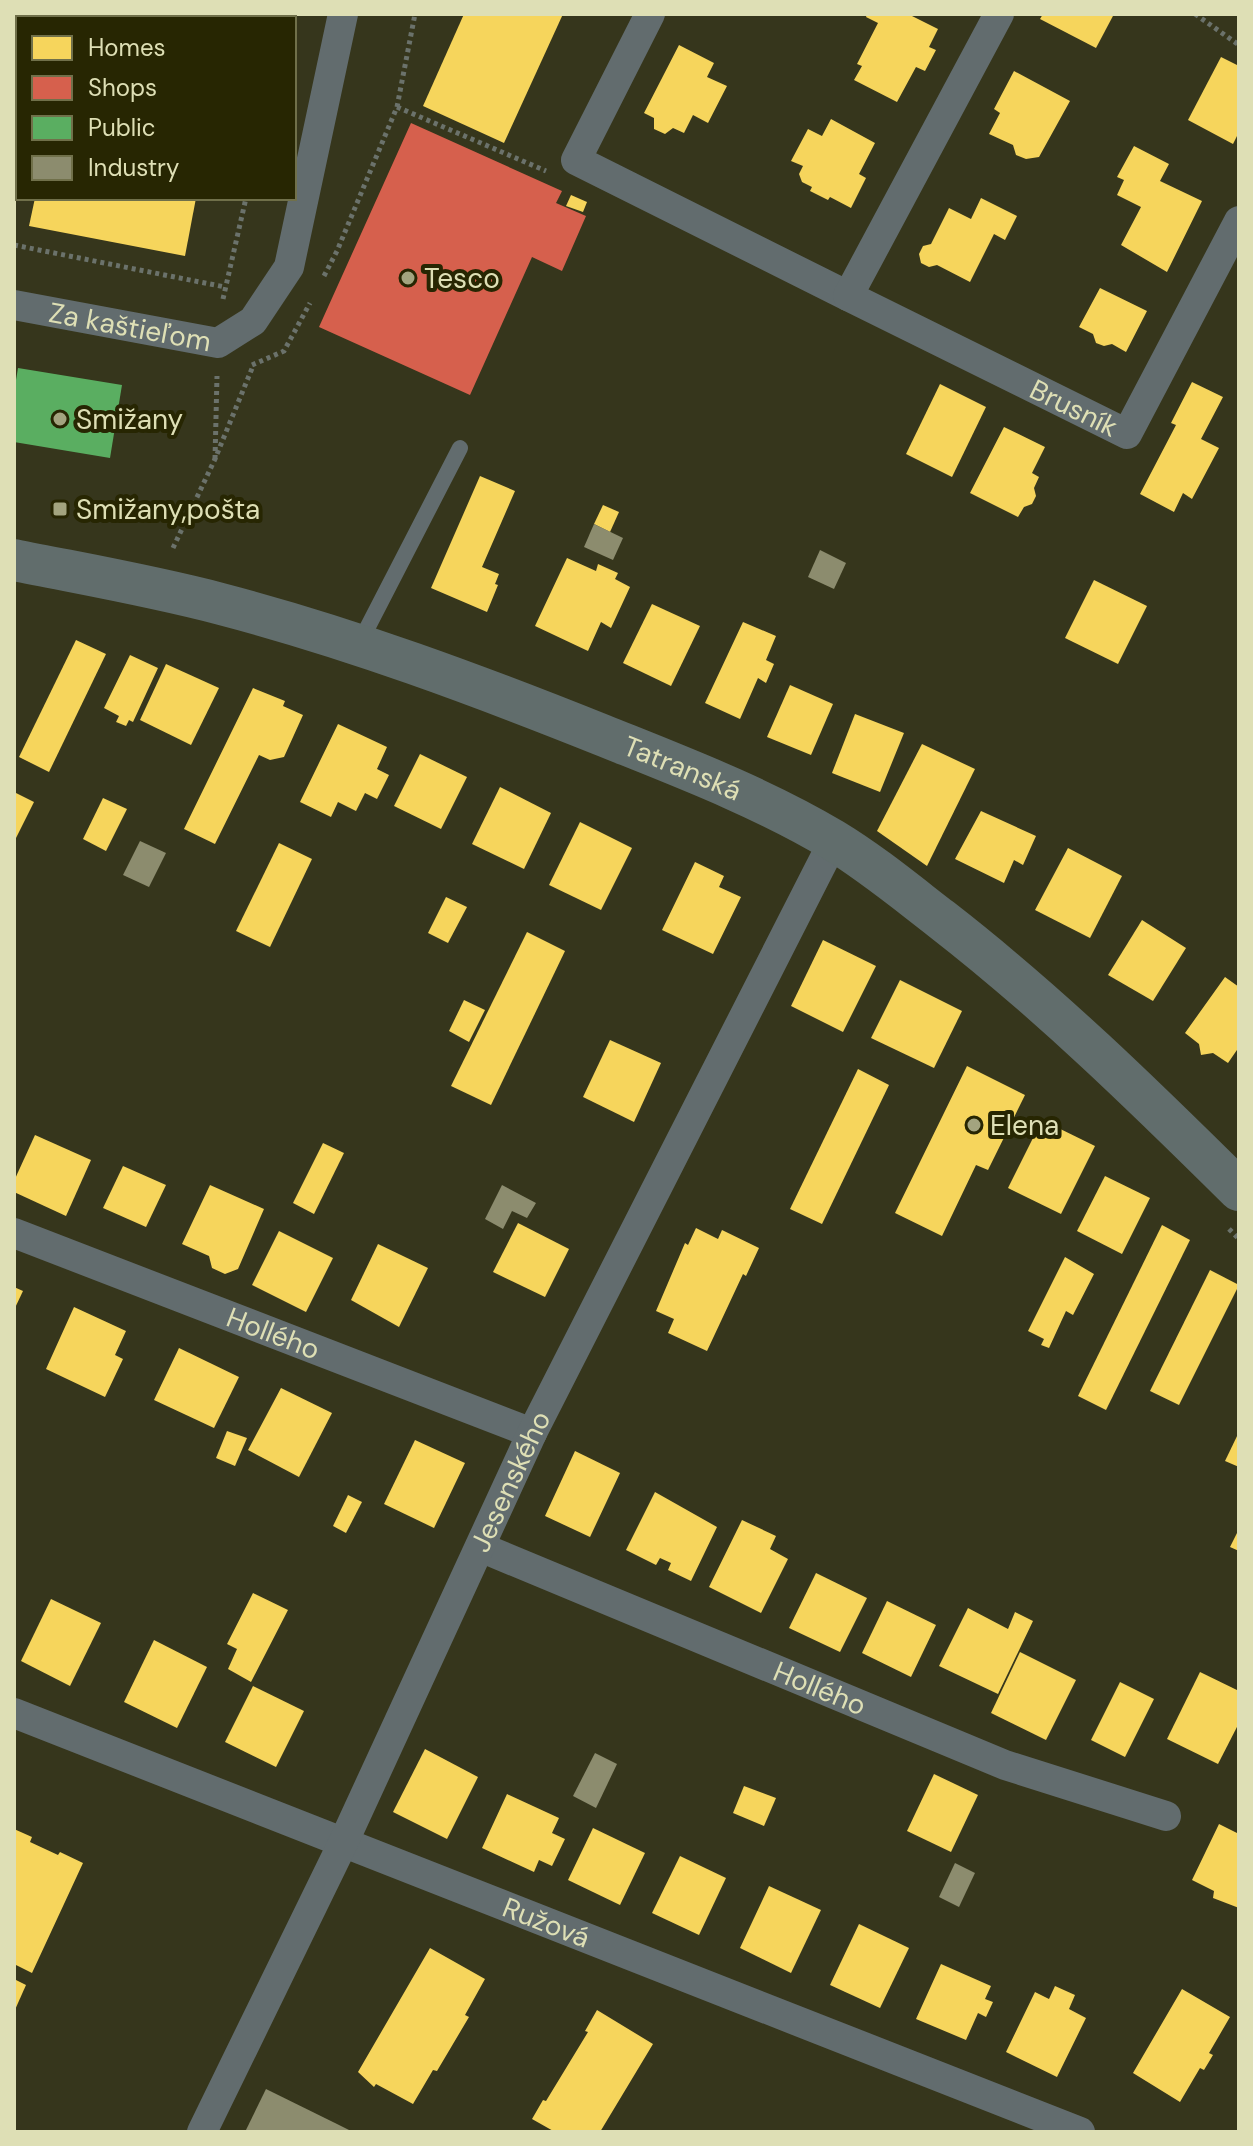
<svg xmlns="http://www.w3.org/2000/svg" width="1253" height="2146" font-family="'DM Sans',sans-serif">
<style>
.homes{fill:#f6d55c}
.shops{fill:#d6604d}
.public{fill:#5aae61}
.industry{fill:#8c8c6e}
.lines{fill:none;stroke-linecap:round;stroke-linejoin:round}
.path{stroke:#6b726b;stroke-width:5;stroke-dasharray:4 4;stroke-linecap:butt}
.service{stroke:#626c6e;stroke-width:16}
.minor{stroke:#626c6e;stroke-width:30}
.secondary{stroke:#616d6c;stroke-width:42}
.poi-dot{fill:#a3a47f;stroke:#272602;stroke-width:3}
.labels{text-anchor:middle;stroke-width:8;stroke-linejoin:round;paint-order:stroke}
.poi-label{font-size:28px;fill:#dedfb5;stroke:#272602;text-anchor:start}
.street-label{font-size:28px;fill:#dedfb5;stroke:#272602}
</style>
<rect width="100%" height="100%" fill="#36361c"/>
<!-- homes -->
<g class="homes">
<path d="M159 14H252L251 18H158Z"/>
<path d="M464 14H563L504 143 423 106Z"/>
<path d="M867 14H908L938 29 929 47 936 50 925 71 916 67 897 102 854 80 862 66 857 64 878 23 866 17Z"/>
<path d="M1043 14H1114L1096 48 1040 19Z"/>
<path d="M679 45 714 63 707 77 727 86 708 123 693 115 684 133 673 128 665 134 654 129V118L644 113Z"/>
<path d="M1221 57 1239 66V132L1233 144 1188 120Z"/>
<path d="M1014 71 1070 101 1039 157 1026 159 1016 155 1013 145 989 134 1000 113 994 109Z"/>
<path d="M831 119 875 143 859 174 866 178 851 208 830 197 828 200 810 191 812 187 802 182 799 174 803 166 791 161 808 129 822 136Z"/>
<path d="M1134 146 1169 164 1160 181 1202 201 1167 272 1121 245 1141 207 1117 195 1124 180 1117 177Z"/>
<path d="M571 195 587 202 583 212 566 206Z"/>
<path d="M35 198H196L185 256 29 226Z"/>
<path d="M981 198 1017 216 1005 240 994 234 970 282 937 265 929 267 921 263 919 254 923 246 931 244 949 208 971 219Z"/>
<path d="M1100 288 1147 311 1126 352 1112 344 1104 346 1096 343 1093 334 1079 327Z"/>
<path d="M1192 382 1223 397 1201 439 1219 448 1192 499 1183 493 1174 512 1140 494 1176 425 1171 423Z"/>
<path d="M940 384 986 407 952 477 906 454Z"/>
<path d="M1004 427 1045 447 1032 473 1039 477 1034 488 1036 496 1032 504 1024 507 1018 517 970 493Z"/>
<path d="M480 476 515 491 482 567 499 574 495 584 498 585 487 612 431 588Z"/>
<path d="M603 505 619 512 610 532 594 524Z"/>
<path d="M567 558 596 571 598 564 618 573 615 579 630 587 611 628 601 622 588 651 535 626Z"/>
<path d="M1094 580 1147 606 1118 664 1065 638Z"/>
<path d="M652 604 700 626 671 686 623 663Z"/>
<path d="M743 622 776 636 766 660 774 664 766 683 758 678 740 719 705 703Z"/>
<path d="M76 640 106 654 49 772 19 757Z"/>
<path d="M130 655 158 668 133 722 129 720 126 726 116 722 119 716 104 708Z"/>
<path d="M166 664 219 688 191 745 140 720Z"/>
<path d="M790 685 833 704 811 755 767 737Z"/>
<path d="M253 688 285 701 283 706 303 715 284 757 270 760 259 755 215 844 184 829Z"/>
<path d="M855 714 904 733 880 792 832 773Z"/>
<path d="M338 724 387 747 377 769 389 775 377 799 365 793 356 811 338 802 331 817 300 802Z"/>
<path d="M922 744 975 769 927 866 877 831Z"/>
<path d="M420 754 467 777 441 829 394 806Z"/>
<path d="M500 787 551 813 524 869 472 844Z"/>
<path d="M14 792 34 802 14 842Z"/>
<path d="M103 798 127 809 106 851 83 839Z"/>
<path d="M981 811 1036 836 1023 865 1014 860 1004 883 955 859Z"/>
<path d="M580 822 632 848 601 910 549 885Z"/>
<path d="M279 843 312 859 270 947 236 931Z"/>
<path d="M1068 848 1122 876 1090 938 1035 910Z"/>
<path d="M695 862 724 876 719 887 741 897 713 954 662 930Z"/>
<path d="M446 897 467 907 448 943 428 933Z"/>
<path d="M1142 920 1186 948 1153 1001 1108 975Z"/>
<path d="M527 932 565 951 491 1105 451 1086Z"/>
<path d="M823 940 876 966 843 1032 791 1006Z"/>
<path d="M1225 977 1239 987V1047L1228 1063 1213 1053 1201 1055 1199 1044 1185 1033Z"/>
<path d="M900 980 962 1011 934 1068 871 1038Z"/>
<path d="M464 1000 485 1010 469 1042 449 1031Z"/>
<path d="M610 1040 661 1063 634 1122 583 1097Z"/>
<path d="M967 1066 1025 1095 988 1170 976 1165 942 1236 895 1213Z"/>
<path d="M858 1069 889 1085 822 1224 790 1209Z"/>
<path d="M1042 1120 1095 1146 1061 1214 1008 1188Z"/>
<path d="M35 1135 91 1160 66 1216 14 1192V1181Z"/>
<path d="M323 1143 344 1153 314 1214 293 1203Z"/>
<path d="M123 1166 166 1185 146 1227 103 1208Z"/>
<path d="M1105 1176 1150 1198 1122 1254 1077 1231Z"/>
<path d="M210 1185 264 1209 238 1269 225 1274 212 1268 209 1256 182 1244Z"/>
<path d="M518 1223 569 1249 545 1297 493 1272Z"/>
<path d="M1162 1225 1190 1240 1106 1410 1078 1396Z"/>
<path d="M696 1228 718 1239 722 1230 759 1248 746 1276 743 1274 707 1351 668 1333 674 1319 656 1311 685 1243 688 1245Z"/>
<path d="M279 1231 333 1258 306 1312 252 1285Z"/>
<path d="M378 1244 428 1268 399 1327 351 1300Z"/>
<path d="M1065 1257 1094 1274 1073 1315 1066 1311 1049 1348 1041 1345 1044 1339 1028 1331Z"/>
<path d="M1210 1270 1239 1285 1179 1405 1150 1391Z"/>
<path d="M14 1287 23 1291 14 1310Z"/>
<path d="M74 1307 126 1331 115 1355 123 1359 105 1397 46 1369Z"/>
<path d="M179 1348 239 1377 214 1428 154 1400Z"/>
<path d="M281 1388 332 1413 299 1477 248 1450Z"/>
<path d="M227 1431 247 1438 235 1466 216 1458Z"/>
<path d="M1239 1432V1467L1225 1461Z"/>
<path d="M415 1440 465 1463 434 1528 384 1504Z"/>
<path d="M575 1451 620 1473 590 1537 545 1516Z"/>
<path d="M655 1492 717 1527 691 1581 668 1570 671 1563 660 1558 656 1565 626 1550Z"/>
<path d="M348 1495 362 1502 346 1533 333 1526Z"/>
<path d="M742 1520 776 1536 770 1549 788 1559 761 1613 709 1587Z"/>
<path d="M1239 1529V1551L1230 1547Z"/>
<path d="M816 1573 867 1598 840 1652 789 1628Z"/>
<path d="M253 1593 288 1610 251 1682 228 1669 237 1649 227 1644Z"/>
<path d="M51 1599 101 1623 70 1686 21 1661Z"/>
<path d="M887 1601 936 1625 911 1677 862 1653Z"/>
<path d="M968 1608 1008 1629 1015 1612 1033 1621 998 1694 939 1666Z"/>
<path d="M154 1640 207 1667 177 1728 124 1702Z"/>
<path d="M1020 1652 1076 1680 1046 1740 991 1713Z"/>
<path d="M1200 1672 1239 1691V1723L1218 1764 1167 1739Z"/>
<path d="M1120 1682 1154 1699 1125 1757 1091 1740Z"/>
<path d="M253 1686 304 1711 276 1767 225 1742Z"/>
<path d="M425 1749 478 1777 447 1839 393 1812Z"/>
<path d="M934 1774 978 1795 951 1852 907 1831Z"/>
<path d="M744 1786 776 1798 764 1826 733 1813Z"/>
<path d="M507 1794 559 1818 552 1833 565 1839 552 1866 539 1860 534 1872 482 1848Z"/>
<path d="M1219 1824 1239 1834V1908L1213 1898 1214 1891 1192 1880Z"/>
<path d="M593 1828 645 1853 620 1905 568 1880Z"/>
<path d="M14 1829 32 1837 30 1842 58 1855 60 1852 83 1863 32 1973 14 1964Z"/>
<path d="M680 1856 726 1878 699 1935 652 1913Z"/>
<path d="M769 1886 821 1910 791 1973 740 1948Z"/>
<path d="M859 1924 909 1948 880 2008 830 1985Z"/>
<path d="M430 1948 485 1979 465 2015 469 2017 437 2071 433 2070 413 2104 376 2084 374 2087 358 2072Z"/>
<path d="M941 1964 991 1986 985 1999 993 2002 986 2017 978 2013 966 2040 916 2019Z"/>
<path d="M14 1979 26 1985 14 2012Z"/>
<path d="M1055 1986 1075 1995 1069 2009 1086 2018 1057 2077 1006 2052 1035 1992 1049 1999Z"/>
<path d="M1182 1989 1230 2017 1209 2053 1213 2055 1204 2070 1200 2068 1180 2102 1133 2073Z"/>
<path d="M597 2010 653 2044 600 2132H555L532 2119 543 2100 546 2101 588 2032 585 2031Z"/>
</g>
<!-- shops -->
<path class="shops" d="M411 123 562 191 556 203 586 216 562 271 532 257 470 395 319 327Z"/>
<!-- public -->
<path class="public" d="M18 368 122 385 110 458 14 442V392Z"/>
<!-- industry -->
<g class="industry">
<path d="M594 524 623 538 613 560 584 547Z"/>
<path d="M820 550 846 563 834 589 808 577Z"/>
<path d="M140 841 166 853 149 887 123 875Z"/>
<path d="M502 1185 536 1203 527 1218 512 1211 503 1229 485 1219Z"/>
<path d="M595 1753 617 1764 596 1808 573 1796Z"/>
<path d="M955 1863 975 1873 959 1907 939 1897Z"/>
<path d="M266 2089 337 2124 353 2132H245Z"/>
</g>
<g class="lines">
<!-- path -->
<g class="path">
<path d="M1195 14 1239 45"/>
<path d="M288 18 289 14"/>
<path d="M397 107 546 171"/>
<path d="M14 245 225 287"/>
<path d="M324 276 337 251 397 107 415 14"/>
<path d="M223 299 246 198"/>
<path d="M252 365 284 351 310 303"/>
<path d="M215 459 217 376"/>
<path d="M173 548 215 459 253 366"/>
<path d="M1229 1229 1239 1239"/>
</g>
<!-- service -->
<path class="service" d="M359 644 460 448"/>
<!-- minor -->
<g class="minor">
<path d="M650 14 576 160 848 296"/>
<path id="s1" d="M999 14 848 296 1127 434 1239 221"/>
<path id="s2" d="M14 305 218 343 253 321 289 267 343 14"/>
<path id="s3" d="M14 1233 532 1433"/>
<path id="s4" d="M480 1547 1005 1765 1166 1816"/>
<path id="s5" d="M14 1713 1080 2132"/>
<path id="s6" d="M202 2132 344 1841 532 1433 834 840"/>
</g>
<!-- secondary -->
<path class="secondary" id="s7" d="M14 560C83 574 153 586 221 604 351 638 477 685 602 735 679 766 761 797 833 840 871 863 906 892 941 919 1048 1002 1143 1095 1239 1190"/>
</g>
<!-- markers -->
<g class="poi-dot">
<circle cx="408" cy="278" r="8"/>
<circle cx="60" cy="419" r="8"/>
<rect x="52" y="501" width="16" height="16" rx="4"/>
<circle cx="974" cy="1125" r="8"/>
</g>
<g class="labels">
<!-- poi labels -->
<g class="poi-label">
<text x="424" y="288">Tesco</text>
<text x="76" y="429">Smižany</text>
<text x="76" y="519">Smižany,pošta</text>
<text x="990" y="1135">Elena</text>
</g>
<!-- street labels -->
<g class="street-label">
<text dy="10" stroke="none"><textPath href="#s2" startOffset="118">Za kaštieľom</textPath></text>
<text dy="10" stroke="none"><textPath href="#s1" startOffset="572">Brusník</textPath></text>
<text dy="10" stroke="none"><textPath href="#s7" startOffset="702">Tatranská</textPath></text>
<text dy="10" stroke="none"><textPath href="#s3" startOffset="278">Hollého</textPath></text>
<text dy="10" stroke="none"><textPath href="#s6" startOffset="720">Jesenského</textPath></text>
<text dy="10" stroke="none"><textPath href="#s4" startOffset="368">Hollého</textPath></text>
<text dy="10" stroke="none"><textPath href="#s5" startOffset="572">Ružová</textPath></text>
</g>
</g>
<!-- border -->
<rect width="1253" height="2146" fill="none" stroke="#dedfb5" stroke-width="32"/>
<!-- legend -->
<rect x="16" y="16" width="280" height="184" fill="#272602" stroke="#70704a" stroke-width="2"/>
<rect x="32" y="36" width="40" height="24" fill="#f6d55c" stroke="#70704a" stroke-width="2"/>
<text x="88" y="56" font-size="24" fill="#dedfb5">Homes</text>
<rect x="32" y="76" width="40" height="24" fill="#d6604d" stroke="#70704a" stroke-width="2"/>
<text x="88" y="96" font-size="24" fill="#dedfb5">Shops</text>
<rect x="32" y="116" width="40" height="24" fill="#5aae61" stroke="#70704a" stroke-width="2"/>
<text x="88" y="136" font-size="24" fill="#dedfb5">Public</text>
<rect x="32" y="156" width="40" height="24" fill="#8c8c6e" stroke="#70704a" stroke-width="2"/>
<text x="88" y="176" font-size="24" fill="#dedfb5">Industry</text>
</svg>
